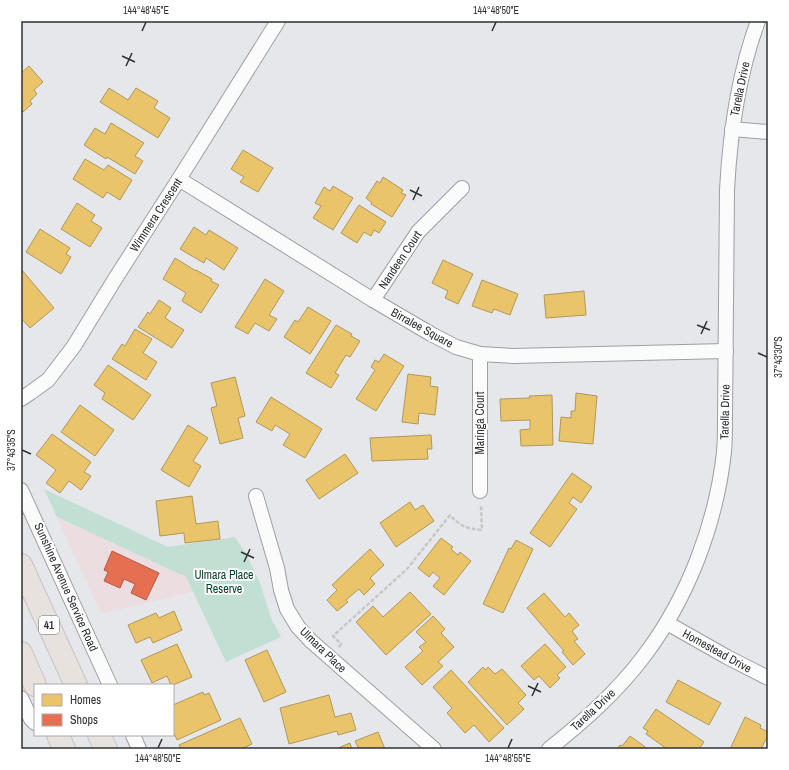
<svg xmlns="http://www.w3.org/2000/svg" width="789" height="770" font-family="'Archivo Narrow',sans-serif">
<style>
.commercial{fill:#ecdde0}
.green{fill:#c2dfd3}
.homes{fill:#e9c46a;stroke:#b1985a}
.shops{fill:#e76f51;stroke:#b05c48}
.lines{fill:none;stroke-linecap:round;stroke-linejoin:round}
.street-casing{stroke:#9e9fa2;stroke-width:16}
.primary-casing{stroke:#c5c5c7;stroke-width:24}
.path{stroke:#c7c7c8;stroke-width:2.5;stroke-dasharray:4 2;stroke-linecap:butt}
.street{stroke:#fbfbfc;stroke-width:14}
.primary{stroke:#e7e2dd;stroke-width:22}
.ticks{fill:none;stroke:#2f3033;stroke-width:1.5}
.labels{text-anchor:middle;stroke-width:4;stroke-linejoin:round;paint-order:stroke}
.shield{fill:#fff;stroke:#6d6e70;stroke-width:1}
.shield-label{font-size:11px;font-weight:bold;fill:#2f3033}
.street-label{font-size:12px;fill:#2f3033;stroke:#fff}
.park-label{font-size:12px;fill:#003b28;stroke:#fff}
.neatline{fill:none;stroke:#2f3033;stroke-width:1.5}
.ticks-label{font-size:10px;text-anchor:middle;fill:#2f3033}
</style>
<rect width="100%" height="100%" fill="#e6e7eb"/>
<!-- commercial -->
<path class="commercial" d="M57 517 186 577 193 592 101 614Z"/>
<!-- green -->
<path class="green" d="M44 489 168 547 235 537 245 552 252 566 260 583 271 618 281 637 226 662 186 577 57 517Z"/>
<!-- homes -->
<g class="homes">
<path d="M29 66 43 82 34 90 37 94 30 101 32 104 23 112 21 109V73Z"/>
<path d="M109 88 128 100 136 88 158 101 154 108 170 118 158 138 100 102Z"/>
<path d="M111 123 144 143 135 156 143 161 135 174 107 157 106 159 84 145 95 128 105 134Z"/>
<path d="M243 150 273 168 258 192 240 182 244 177 231 169Z"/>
<path d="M85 159 104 170 108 165 132 180 120 200 107 192 103 198 73 179Z"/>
<path d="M383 177 403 190 401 193 406 195 392 217 371 204 372 203 366 198 377 181 380 183Z"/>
<path d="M333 186 353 198 333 230 313 218 321 206 315 203 324 187 330 191Z"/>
<path d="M77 203 95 215 91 221 102 228 90 247 61 229Z"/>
<path d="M359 205 386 222 379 233 374 230 371 236 364 232 357 243 341 233Z"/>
<path d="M194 227 206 235 209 230 238 248 224 270 206 258 204 263 180 249Z"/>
<path d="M40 229 70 248 66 254 71 257 61 274 26 252Z"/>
<path d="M175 258 196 271V270L212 279 211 281 219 285 201 313 182 301 186 293 163 279Z"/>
<path d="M443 260 473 274 458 304 445 298 448 291 432 283Z"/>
<path d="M21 269 54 308 30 328 21 318Z"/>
<path d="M265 279 284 291 269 315 277 319 269 331 255 323 248 334 235 327Z"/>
<path d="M482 280 518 294 510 315 494 309 492 313 472 306Z"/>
<path d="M584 291 586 315 546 318 544 295Z"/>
<path d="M159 300 171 308 165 318 184 330 172 348 138 327 148 312 150 314Z"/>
<path d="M308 307 331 321 310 354 284 337 295 320 298 322Z"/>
<path d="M336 325 352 334 351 336 360 341 350 357 346 355 335 373 339 375 331 388 306 373Z"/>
<path d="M135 329 152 339 143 353 157 362 146 380 112 359 122 344 125 346Z"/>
<path d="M384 354 404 366 376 411 356 399 375 370 371 367 375 360 379 362Z"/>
<path d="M108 365 151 395 133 420 102 399 105 393 94 385Z"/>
<path d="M408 374 431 377 430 386 438 387 435 415 419 413 418 424 402 422Z"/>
<path d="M235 377 245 416 238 418 243 438 220 444 211 408 217 406 211 383Z"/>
<path d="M576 393 597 396 593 444 559 441 561 417 571 418V411H575Z"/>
<path d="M552 395 553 445 521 446 520 430 530 429V420L501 421 500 399 530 398 529 396Z"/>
<path d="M271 397 322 429 305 458 283 445 290 434 275 425 272 431 256 422Z"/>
<path d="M80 405 114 430 95 456 61 432Z"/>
<path d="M188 425 208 438 193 461 201 466 189 487 161 470Z"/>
<path d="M52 434 91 462 84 472 91 476 81 490 69 481 60 493 46 483 56 470 36 455Z"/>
<path d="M431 435 432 449H427L428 459 372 461 370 438Z"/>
<path d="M345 454 358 473 319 499 306 480Z"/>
<path d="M572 473 592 487 581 503 573 497 569 503 577 509 550 547 530 533Z"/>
<path d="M192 496 196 524 218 521 220 539 185 543 184 533 160 536 156 501Z"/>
<path d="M410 502 415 510 423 505 434 521 396 547 380 523Z"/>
<path d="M441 538 453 547 451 549 458 555 460 552 471 561 444 595 433 586 440 578 433 572 429 577 418 568Z"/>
<path d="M516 540 533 549 503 613 483 604 509 548 511 549Z"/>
<path d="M370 549 384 565 370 578 375 584 364 595 359 589 346 600 348 602 337 611 327 600 337 590 332 585Z"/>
<path d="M410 592 431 614 386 655 356 622 373 606 383 617Z"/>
<path d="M544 593 565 617 569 613 579 625 572 631 578 639 574 641 585 654 573 665 562 652 564 651 527 608Z"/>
<path d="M174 611 182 630 153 643 150 637 136 643 128 625 156 613 159 618Z"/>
<path d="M433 616 445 629 441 633 454 647 438 662 443 666 422 685 405 667 423 651 419 647 426 642 416 632Z"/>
<path d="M177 644 192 677 173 685H171L167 676 152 683 141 660Z"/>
<path d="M545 644 566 667 557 675 560 678 550 688 539 676 534 680 521 666Z"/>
<path d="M267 650 286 692 264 702 245 660Z"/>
<path d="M483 667 486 670 488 667 495 674 502 669 526 695 518 703 524 709 507 725 468 682Z"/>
<path d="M451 670 504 728 489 742 474 725 465 733 447 713 452 708 433 687Z"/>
<path d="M678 680 721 703 709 725 666 702Z"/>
<path d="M203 692 204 695 209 693 221 720 177 740 173 731V705Z"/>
<path d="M329 695 335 717 351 713 356 730 338 735 337 731 289 744 280 708Z"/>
<path d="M656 709 704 742 699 749H667L646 734 648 731 643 728Z"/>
<path d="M745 717 761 725 760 728 768 732V735L761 749 756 748V749H730Z"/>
<path d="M240 718 252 744 241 749H181L179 745Z"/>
<path d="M378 732 385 749H359L355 741Z"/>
<path d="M630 736 648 749H617L620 745 622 746Z"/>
<path d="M350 743 352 749H338V748Z"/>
</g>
<!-- shops -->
<path class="shops" d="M112 551 159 573 146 600 131 593 135 584 124 579 120 588 104 581 108 572 104 570Z"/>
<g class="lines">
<!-- street casing -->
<g class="street-casing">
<g id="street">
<path d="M732 129 768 132"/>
<path d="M179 179 373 300 431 334 456 347 480 354 513 356 726 351"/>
<path d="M373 300 418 232 462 188"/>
<path d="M480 354V491"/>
<path d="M21 399 30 393 48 380 74 346 115 279 179 179 278 21"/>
<path d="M21 490 110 685"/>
<path d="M256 496 277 568 281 590 287 609 298 627 311 641 434 749"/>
<path d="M667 623 727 657 768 678"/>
<path d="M21 698 31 719 35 723"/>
<path d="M133 735 139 749"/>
<path d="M549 749C584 721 617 692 644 656 688 598 716 524 724 452 725 441 725 430 725 419L727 190C730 133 738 75 758 21"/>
</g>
</g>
<!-- primary casing -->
<g class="primary-casing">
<g id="primary">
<path d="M21 565 76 685"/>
<path d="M21 653 35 685"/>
<path d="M58 735 64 749"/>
<path d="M99 735 106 749"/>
</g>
</g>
<!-- path -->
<g class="path">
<path d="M339 647 341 644 333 636 407 569 450 515C460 526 467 529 482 530L481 506"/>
<path d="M21 748 22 749"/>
</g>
<!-- street -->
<use href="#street" class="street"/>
<!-- primary -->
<use href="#primary" class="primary"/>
</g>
<!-- ticks -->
<path class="ticks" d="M142 31 146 22M492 31 496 22M122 56 135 62M126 66 132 53M410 190 422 196M413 200 419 187M697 325 710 330M701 334 707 321M758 353 767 357M22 450 31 454M241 552 254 558M244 562 250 549M528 686 541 692M532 696 538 683M158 748 162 739M508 748 512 739"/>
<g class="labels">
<!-- shield labels -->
<rect class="shield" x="39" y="616" width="20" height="18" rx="3"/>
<g class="shield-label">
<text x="49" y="629">41</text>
</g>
<!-- street labels -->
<g class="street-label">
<text transform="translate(740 89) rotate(-78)" y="4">Tarella Drive</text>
<text transform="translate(156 215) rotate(-57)" y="4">Wimmera Crescent</text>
<text transform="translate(400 260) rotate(-56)" y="4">Nandeen Court</text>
<text transform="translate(422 328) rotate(29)" y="4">Birralee Square</text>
<text transform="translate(725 412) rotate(-89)" y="4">Tarella Drive</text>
<text transform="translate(480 423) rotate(-90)" y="4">Maringa Court</text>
<text transform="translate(66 587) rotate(66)" y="4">Sunshine Avenue Service Road</text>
<text transform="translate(323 650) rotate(44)" y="4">Ulmara Place</text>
<text transform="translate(717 651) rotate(29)" y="4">Homestead Drive</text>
<text transform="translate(593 710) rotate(-43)" y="4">Tarella Drive</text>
</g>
<!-- park labels -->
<g class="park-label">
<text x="224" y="579">Ulmara Place<tspan x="224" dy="14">Reserve</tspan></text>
</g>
</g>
<!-- border -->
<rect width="789" height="770" fill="none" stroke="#ffffff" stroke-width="44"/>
<!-- legend -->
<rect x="34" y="684" width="140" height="52" fill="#ffffff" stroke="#acacad"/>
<rect x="42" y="694" width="20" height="12" fill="#e9c46a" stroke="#acacad"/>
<text x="70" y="704" font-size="12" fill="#2f3033">Homes</text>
<rect x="42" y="714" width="20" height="12" fill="#e76f51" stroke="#acacad"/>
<text x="70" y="724" font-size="12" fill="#2f3033">Shops</text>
<rect x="22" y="22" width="745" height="726" class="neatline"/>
<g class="ticks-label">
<text x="146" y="14">144°48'45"E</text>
<text x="496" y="14">144°48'50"E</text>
<text transform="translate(778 357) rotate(-90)" y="4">37°43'30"S</text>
<text transform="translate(11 450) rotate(-90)" y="4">37°43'35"S</text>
<text x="158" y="762">144°48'50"E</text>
<text x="508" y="762">144°48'55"E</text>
</g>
</svg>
